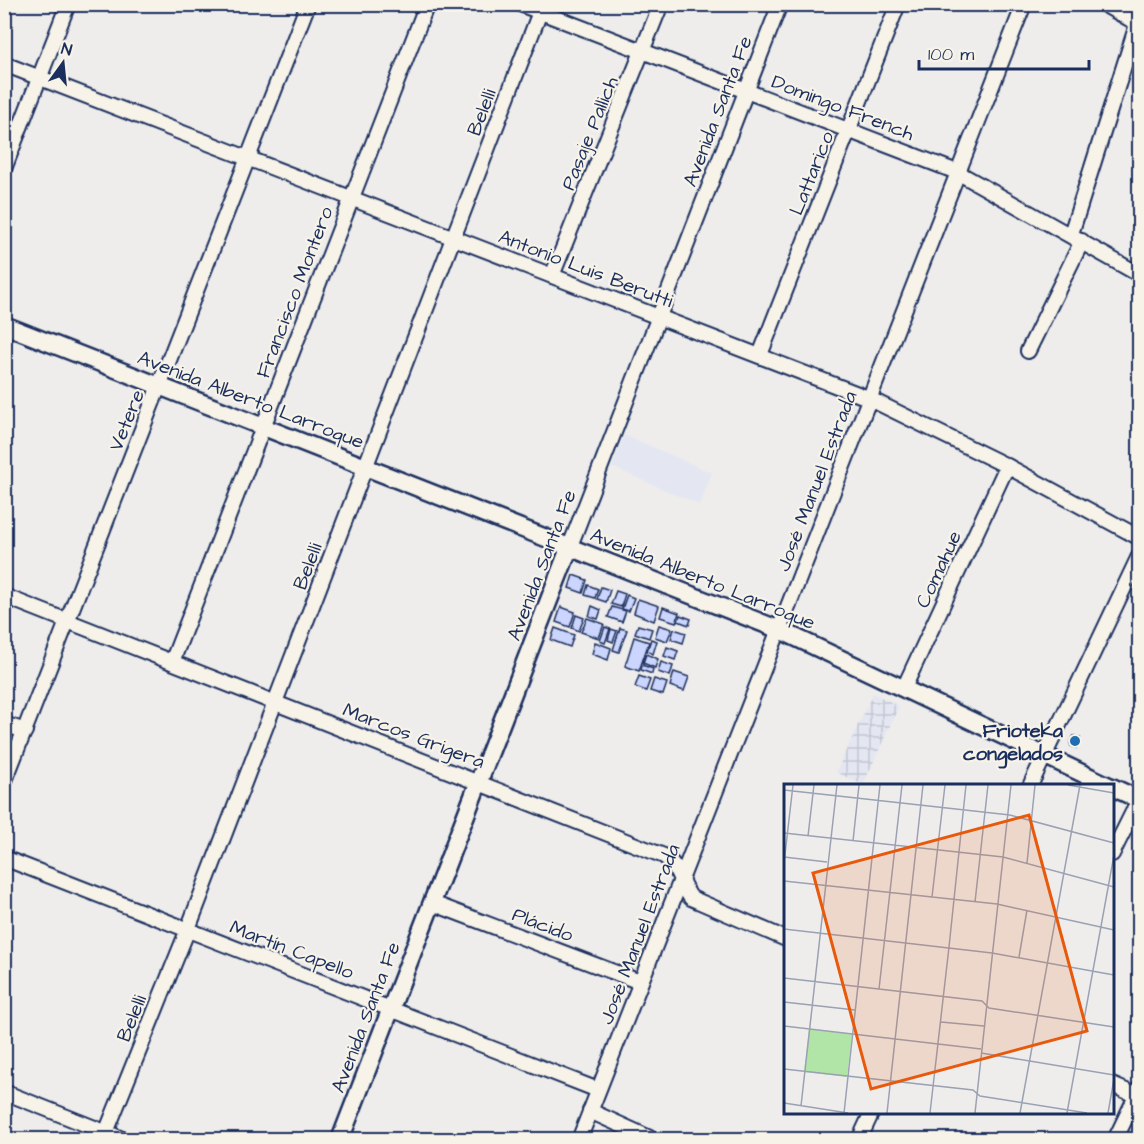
<svg xmlns="http://www.w3.org/2000/svg" width="1144" height="1144" font-family="'Architects Daughter',sans-serif">
<style>
.built{fill:#e4e6f1}
.industrial{fill:url(#industrial-grid)}
.building{fill:#cbd5fd;stroke:#1b2f5e;stroke-width:1.5}
.lines{fill:none;stroke-linecap:round;stroke-linejoin:round}
.minor-casing{stroke:#1b2f5e;stroke-width:18}
.major-casing{stroke:#1b2f5e;stroke-width:21}
.minor{stroke:#f7f3e8;stroke-width:14}
.major{stroke:#f7f3e8;stroke-width:16}
.poi-dot{fill:#1f6fb2;stroke:#f7f3e8;stroke-width:2}
.labels{text-anchor:middle;stroke-width:4.5;stroke-linejoin:round;paint-order:stroke}
.street-label{font-size:20px;fill:#1b2f5e;stroke:#f7f3e8}
.poi-label{font-size:20px;font-weight:bold;fill:#1b2f5e;stroke:#f7f3e8;text-anchor:end}
.inset-road{fill:none;stroke:#9aa1b3;stroke-width:1.5}
.view{fill:#e8590c;fill-opacity:0.15;stroke:#e8590c;stroke-width:3}
.inset-edge{fill:none;stroke:#1b2f5e;stroke-width:3}
</style>
<defs>
<pattern id="industrial-grid" width="8" height="8" patternUnits="userSpaceOnUse" patternTransform="scale(1.5)"><rect width="8" height="8" fill="#e4e6f1"/><path d="M0 4h8M4 0v8" fill="none" stroke="#c3c6d1"/></pattern>
</defs>
<rect width="100%" height="100%" fill="#eeedec"/>
<filter id="ink" filterUnits="userSpaceOnUse"><feTurbulence type="fractalNoise" baseFrequency=".0167" numOctaves="2"/><feDisplacementMap in="SourceGraphic" scale="12" xChannelSelector="R" yChannelSelector="G"/><feConvolveMatrix kernelMatrix="1 2 1 2 8 2 1 2 1" color-interpolation-filters="sRGB"/></filter>
<g filter="url(#ink)">
<!-- built -->
<path class="built" d="M624 435 712 473 700 505 612 467Z"/>
<!-- industrial -->
<path class="industrial" d="M873 693 899 706 863 785 836 772Z"/>
<!-- building -->
<g class="building">
<path d="M573 575 587 580 583 593 569 588Z"/>
<path d="M588 585 598 589 595 598 585 595Z"/>
<path d="M601 587 610 590 606 602 597 599Z"/>
<path d="M616 591 625 594 621 607 611 604Z"/>
<path d="M627 595 634 598 629 611 622 609Z"/>
<path d="M638 599 659 606 654 621 634 613Z"/>
<path d="M592 606 601 610 598 619 589 616Z"/>
<path d="M561 607 575 612 570 627 556 622Z"/>
<path d="M612 607 626 611 622 622 608 617Z"/>
<path d="M663 607 679 613 676 622 660 617Z"/>
<path d="M576 615 584 618 579 631 572 628Z"/>
<path d="M680 615 691 619 689 625 678 621Z"/>
<path d="M587 618 604 624 599 638 581 632Z"/>
<path d="M638 625 652 629 649 638 635 633Z"/>
<path d="M659 625 672 629 667 641 655 637Z"/>
<path d="M605 627 610 629 605 643 600 641Z"/>
<path d="M555 628 574 635 570 647 551 640Z"/>
<path d="M620 628 627 630 619 652 613 650Z"/>
<path d="M611 629 617 631 613 642 608 640Z"/>
<path d="M674 629 686 633 683 643 671 639Z"/>
<path d="M634 637 649 642 639 671 625 666Z"/>
<path d="M651 639 657 641 653 654 647 651Z"/>
<path d="M595 642 611 648 608 660 592 654Z"/>
<path d="M667 647 678 651 675 660 664 656Z"/>
<path d="M646 654 658 659 655 668 643 663Z"/>
<path d="M661 662 673 666 670 676 658 672Z"/>
<path d="M642 665 653 669 652 674 641 670Z"/>
<path d="M674 672 689 677 684 691 670 686Z"/>
<path d="M639 676 650 680 646 691 635 687Z"/>
<path d="M654 679 667 683 663 695 650 691Z"/>
<path d="M1074 736 1080 738 1076 748 1071 746 1070 743Z"/>
</g>
<g class="lines">
<!-- minor casing -->
<g class="minor-casing">
<g id="minor">
<path d="M520 4 957 172 1140 275"/>
<path d="M1103 4 1140 25"/>
<path d="M4 64 868 398 1007 466 1140 538"/>
<path d="M4 169 68 4"/>
<path d="M1071 234 1140 15"/>
<path d="M552 276 661 4"/>
<path d="M1028 351 1082 241"/>
<path d="M760 355 898 4"/>
<path d="M570 546 780 4"/>
<path d="M4 596 664 856C679 866 680 884 691 898L786 939"/>
<path d="M172 662 427 4"/>
<path d="M904 688 1007 466"/>
<path d="M4 724 25 731"/>
<path d="M4 783 308 4"/>
<path d="M1030 786 1140 554"/>
<path d="M1112 854 1139 800"/>
<path d="M4 858 598 1090"/>
<path d="M432 903 640 982"/>
<path d="M1112 1085 1140 1097"/>
<path d="M4 1092 125 1140"/>
<path d="M590 1111 654 1140"/>
<path d="M103 1140 188 929 543 4"/>
<path d="M579 1140 1024 4"/>
<path d="M859 1140 872 1112"/>
<path d="M1115 1140 1140 1088"/>
</g>
</g>
<!-- major casing -->
<g class="major-casing">
<g id="major">
<path d="M4 325 780 630 1109 786"/>
<path d="M1112 787 1140 800"/>
<path d="M340 1140 570 546"/>
</g>
</g>
<!-- minor -->
<use href="#minor" class="minor"/>
<!-- major -->
<use href="#major" class="major"/>
</g>
</g>
<!-- markers -->
<circle class="poi-dot" cx="1075" cy="741" r="6"/>
<g class="labels">
<!-- street labels -->
<g class="street-label">
<text transform="translate(843 107) rotate(21)" y="7">Domingo French</text>
<text transform="translate(717 111) rotate(-69)" y="7">Avenida Santa Fe</text>
<text transform="translate(481 112) rotate(-69)" y="7">Belelli</text>
<text transform="translate(589 133) rotate(-68)" y="7">Pasaje Pallich</text>
<text transform="translate(811 173) rotate(-68)" y="7">Lattarico</text>
<text transform="translate(586 268) rotate(21)" y="7">Antonio Luis Berutti</text>
<text transform="translate(294 292) rotate(-69)" y="7">Francisco Montero</text>
<text transform="translate(251 399) rotate(21)" y="7">Avenida Alberto Larroque</text>
<text transform="translate(126 420) rotate(-68)" y="7">Vetere</text>
<text transform="translate(816 481) rotate(-69)" y="7">José Manuel Estrada</text>
<text transform="translate(541 565) rotate(-69)" y="7">Avenida Santa Fe</text>
<text transform="translate(307 566) rotate(-69)" y="7">Belelli</text>
<text transform="translate(938 569) rotate(-65)" y="7">Comahue</text>
<text transform="translate(703 578) rotate(22)" y="7">Avenida Alberto Larroque</text>
<text transform="translate(414 735) rotate(21)" y="7">Marcos Grigera</text>
<text transform="translate(543 924) rotate(21)" y="7">Plácido</text>
<text transform="translate(639 934) rotate(-69)" y="7">José Manuel Estrada</text>
<text transform="translate(292 949) rotate(21)" y="7">Martín Capello</text>
<text transform="translate(365 1017) rotate(-69)" y="7">Avenida Santa Fe</text>
<text transform="translate(131 1018) rotate(-68)" y="7">Belelli</text>
</g>
<!-- poi labels -->
<g class="poi-label">
<text x="1063" y="737">Frioteka<tspan x="1063" dy="23">congelados</tspan></text>
</g>
</g>
<!-- overview -->
<g transform="translate(784 784)">
<rect width="330" height="330" fill="#eeedec"/>
<path d="M25 245 68 250 63 293 20 288Z" fill="#b1e5a7"/>
<path class="inset-road" d="M284 1 330 9M0 6 226 31 330 59M0 49 219 73 330 103M24 52 30 1M69 57 75 1M0 73 43 78M0 79 9 1M243 79 251 1M0 97 213 120 330 146M148 113 161 1M191 118 204 1M0 145 208 169 330 191M165 163 182 1M235 173 243 126M0 194 198 217 205 224 330 243M95 205 118 1M0 218 71 226M157 238 200 242M0 242 197 265M197 269 330 291M0 285 189 306 196 312 303 329M0 319 64 329M17 322 53 1M60 329 96 1M103 329 139 1M146 329 165 163M191 329 227 1M236 329 296 1M283 329 330 71M324 329 330 295"/>
<path class="view" d="M245 31 303 247 87 305 29 89Z"/>
<rect width="330" height="330" class="inset-edge"/>
</g>
<!-- margin -->
<rect width="1144" height="1144" fill="none" stroke="#f7f3e8" stroke-width="24"/>
<rect x="12" y="12" width="1120" height="1120" fill="none" stroke="#1b2f5e" stroke-width="2" filter="url(#ink)"/>
<!-- north arrow -->
<g transform="translate(63 63) rotate(15)" stroke="#f7f3e8" stroke-width="4.5" paint-order="stroke">
<path d="M0-4.5L10 22L0 15L-10 22Z" fill="#1b2f5e"/>
<text y="-9" font-size="16" font-weight="bold" text-anchor="middle" fill="#1b2f5e">N</text>
</g>
<!-- scale -->
<path d="M919 60v9h170v-9" fill="none" stroke="#1b2f5e" stroke-width="3"/>
<text x="928" y="60" font-size="18" fill="#1b2f5e" stroke="#f7f3e8" stroke-width="4.5" paint-order="stroke">100 m</text>
</svg>
